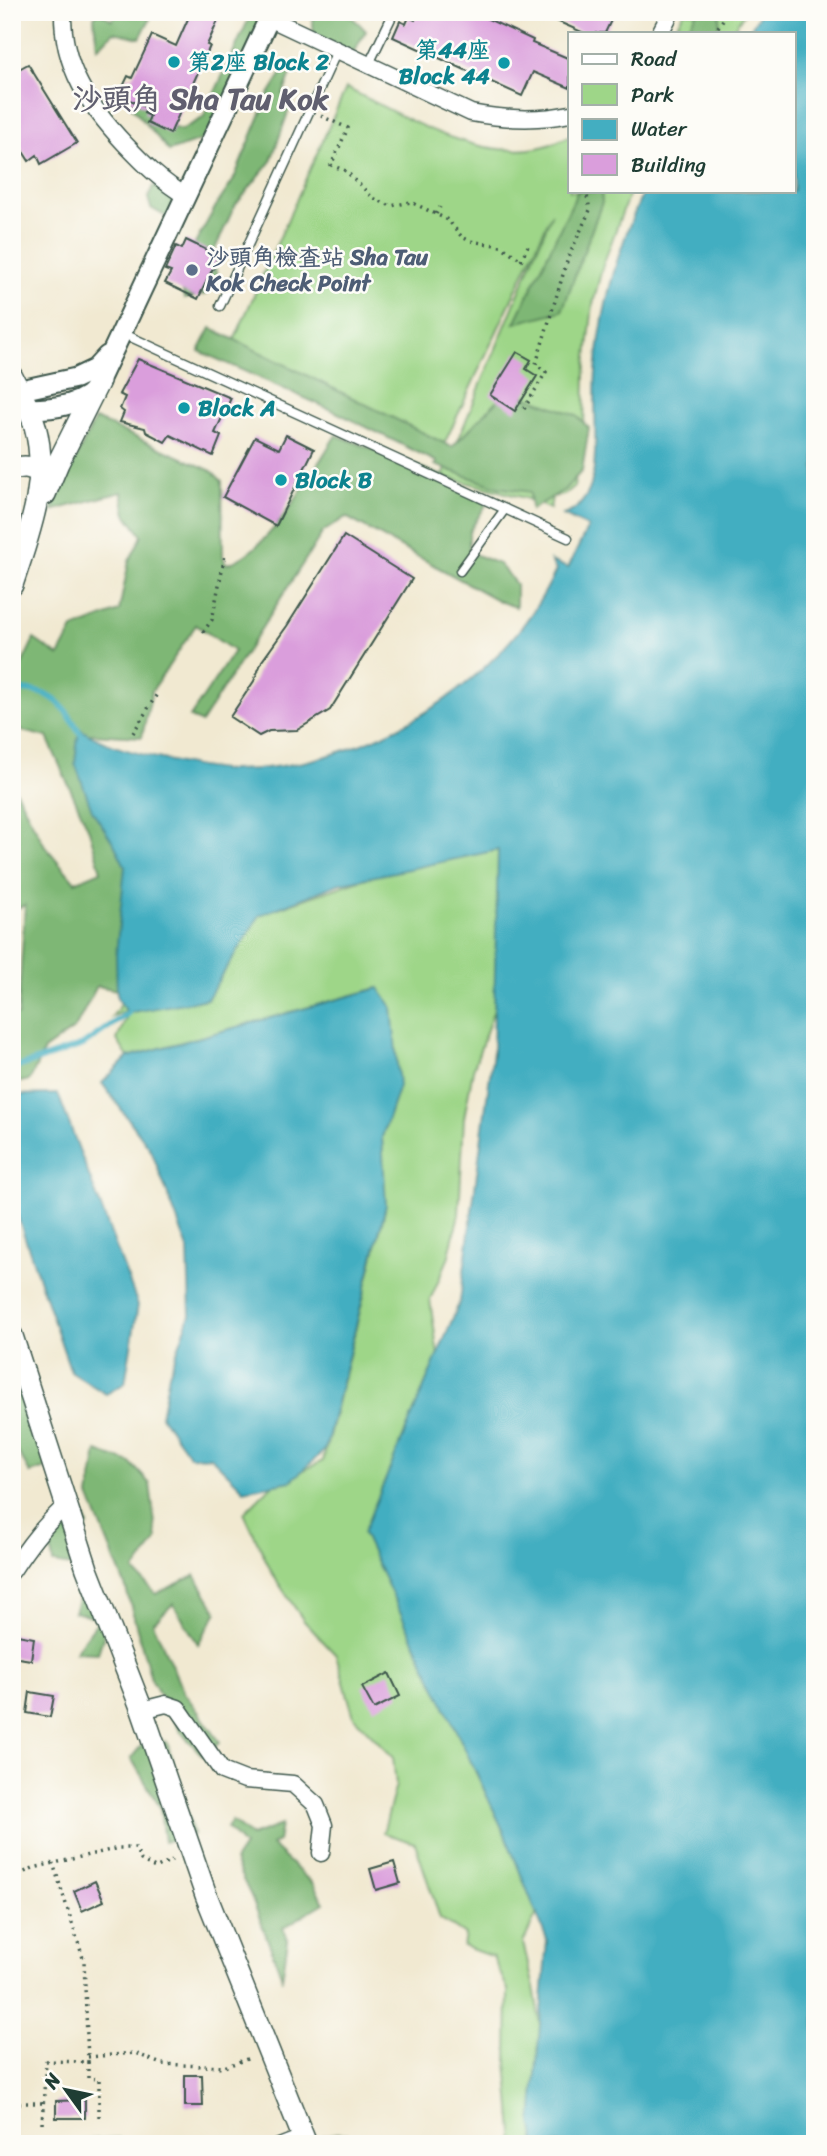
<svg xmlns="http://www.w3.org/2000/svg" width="827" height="2156" font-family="Sriracha,'LXGW WenKai TC',sans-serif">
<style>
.green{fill:#9ed688;stroke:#5e8a5e;stroke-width:2}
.forest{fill:#7eb774;stroke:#4e7a54;stroke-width:2}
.water{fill:#43aec1;stroke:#31767a;stroke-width:2}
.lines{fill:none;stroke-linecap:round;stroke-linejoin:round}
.stream{stroke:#43aec1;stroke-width:6}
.building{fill:#da9edc}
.service-casing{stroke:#3e574c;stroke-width:11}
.minor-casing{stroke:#3e574c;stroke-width:19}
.tertiary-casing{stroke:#3e574c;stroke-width:23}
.secondary-casing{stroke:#3e574c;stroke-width:24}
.path{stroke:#3e574c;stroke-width:3.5;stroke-dasharray:2 5;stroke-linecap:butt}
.service{stroke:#fff;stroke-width:8}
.minor{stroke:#fff;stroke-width:16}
.tertiary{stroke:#fff;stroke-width:19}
.secondary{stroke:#fff;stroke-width:21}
.culture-dot{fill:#0f9aa8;stroke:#fdfcf7;stroke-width:2.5}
.service-dot{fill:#5c6f8a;stroke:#fdfcf7;stroke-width:2.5}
.labels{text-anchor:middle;stroke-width:5;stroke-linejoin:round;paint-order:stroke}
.culture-label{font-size:23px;font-weight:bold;fill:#0d838f;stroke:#fdfcf7;text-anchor:start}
.service-label{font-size:23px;font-weight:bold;fill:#4e5e75;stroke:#fdfcf7;text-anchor:start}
.district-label{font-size:30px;font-weight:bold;fill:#605f6f;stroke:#fdfcf7}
</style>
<rect width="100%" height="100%" fill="#fdfcf7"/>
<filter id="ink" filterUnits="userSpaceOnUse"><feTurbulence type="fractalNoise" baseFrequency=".0143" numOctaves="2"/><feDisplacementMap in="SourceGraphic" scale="14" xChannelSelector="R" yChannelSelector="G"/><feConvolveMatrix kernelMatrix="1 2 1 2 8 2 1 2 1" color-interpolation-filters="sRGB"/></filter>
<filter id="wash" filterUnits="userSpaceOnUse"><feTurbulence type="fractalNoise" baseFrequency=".00686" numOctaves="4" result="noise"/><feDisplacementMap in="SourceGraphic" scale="28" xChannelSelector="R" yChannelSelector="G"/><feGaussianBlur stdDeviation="1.57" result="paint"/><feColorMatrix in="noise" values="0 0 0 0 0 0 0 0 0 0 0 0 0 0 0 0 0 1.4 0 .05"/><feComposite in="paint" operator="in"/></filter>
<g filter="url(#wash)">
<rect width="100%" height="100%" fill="#f1e9d1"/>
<!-- green -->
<g class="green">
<path d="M684 12H745L731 33H672Z"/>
<path d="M346 88C405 116 477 164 545 146 553 144 562 139 570 136V191H630L602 268 593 304 585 375 584 433 574 487 564 495 552 497 550 509 525 498 443 476 552 213 440 453 232 345Z"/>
<path d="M451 833 525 845 500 992 473 1070 464 1118 459 1214 448 1259 430 1300 443 1390 546 1894 523 1943 535 1992 540 2025V2144H514L507 2062 508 1990 493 1957 463 1946 465 1935 440 1918 415 1843 383 1833 396 1785 393 1757 354 1717 336 1655 304 1621 273 1575 244 1513 272 1485 323 1461 385 1210 382 1137 396 1094 378 988 128 1057 117 1040 128 1013 152 999 112 1017 137 980 255 916 366 878Z"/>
</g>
<!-- forest -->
<g class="forest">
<path d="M99 12 112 20 117 12H142L150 19 140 38 114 32 97 48 94 17Z"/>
<path d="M252 12H272L207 138 169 151 129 104 139 100 161 124 181 130 203 118Z"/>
<path d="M312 12C341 12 346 8 366 31L353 53 314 36Z"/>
<path d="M697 12H720L718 33H685Z"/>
<path d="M284 70 291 74 283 94 294 95 271 161 234 207 211 258 217 274 206 294 184 299 180 271 216 206 233 181 269 94Z"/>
<path d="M171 182 181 225 151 208 148 198 153 186Z"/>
<path d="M578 191H601L602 202 562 311 515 323Z"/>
<path d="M211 328 452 447 508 390 576 415 589 428 582 471 564 490 531 510 530 492 497 487 435 465 437 462 336 412 199 351Z"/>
<path d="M95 419 212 471 222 481 223 556 226 564C270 553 312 472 336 435L443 476 479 494 486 505 469 532V552L499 564 516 584V607L501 602 346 517 323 532 201 723 190 717 234 651 196 625 152 691 142 737 90 734 88 763 130 848 117 990 97 986 75 1028 44 1050 30 1080 12 1084V1017L18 1015 25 905 12 910V784L45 846 75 882 101 871 89 830 47 737 22 731 14 724 12 712V685L34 639 59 656 73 629 119 611 129 561 142 536 126 514 122 492 51 511Z"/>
<path d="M12 1337 49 1467 30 1473 12 1442Z"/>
<path d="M97 1451 131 1463 150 1484 157 1540 134 1571 156 1594 195 1575 217 1612 198 1644 173 1604 153 1623 183 1691 220 1742 203 1756 180 1731 151 1679 125 1585 89 1496Z"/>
<path d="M83 1512 88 1525 83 1534 77 1567 53 1563 49 1534 61 1521Z"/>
<path d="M83 1586 106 1629 98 1653 75 1652 100 1618 74 1612Z"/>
<path d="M146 1740 167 1742 193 1834 164 1842 160 1807 131 1758Z"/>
<path d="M232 1821 251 1836 281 1825 278 1841 271 1845 313 1884 324 1903 283 1928 288 1940 282 1978 252 1898 234 1861 244 1846 227 1828Z"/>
<path d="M337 2133 362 2135 365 2144H326L323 2136Z"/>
<path d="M119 2138V2144H71L84 2140Z"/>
</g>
<!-- water -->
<g class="water">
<path d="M761 12H815V2144H536L532 2122 547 1940 504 1832 363 1533 460 1301 493 1052 498 850 338 884 260 915 207 999 128 1013 117 998 116 954 125 866 114 844 92 810 75 763 78 736 82 730C104 746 140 754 166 760 186 764 209 770 229 770 358 771 502 690 556 570L551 561 568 568 588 527 563 515C576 512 587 498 591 485 599 452 593 407 596 372 601 310 618 247 644 191H794V33H748Z"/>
<path d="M379 988 392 1007 399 1086 382 1137 386 1205 325 1450 291 1481 244 1490 211 1457 190 1456 161 1416 169 1374 190 1315 188 1249 151 1150 102 1083 128 1057Z"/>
<path d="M58 1094 138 1305 125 1383 106 1394 71 1372 12 1200V1095Z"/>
</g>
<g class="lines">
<!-- stream -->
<g class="stream">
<path d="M12 690C52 689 61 701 80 733"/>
<path d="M12 1069 83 1045 128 1013"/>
</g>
</g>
<g id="blocks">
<!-- building -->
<g class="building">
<path d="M191 12H222L207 45 210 46 170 134 147 123 150 116 144 113 147 108 119 95 128 76 132 78 152 35 176 46Z"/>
<path d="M419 12H473L533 40 532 43 570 59V88L533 72 522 96 393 37 400 21 406 24 409 17 415 20Z"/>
<path d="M536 12H615L605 33H584Z"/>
<path d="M28 64 77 143 41 164 37 155 29 161 12 134V73Z"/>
<path d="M186 240 219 256 198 299 165 283 171 272 165 270 176 246 182 249Z"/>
<path d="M517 352 531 360 526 369 537 376 515 411 490 395Z"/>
<path d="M138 359 231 398 215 433 221 436 213 456 170 435 165 442 146 432 145 428 120 422 124 412 120 409 125 397 119 394Z"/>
<path d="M286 435 314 449 276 526 223 497 255 437 279 449Z"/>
<path d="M344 536 412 579 330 710 297 730 269 731 259 736 230 717 254 681 262 661 287 626Z"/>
<path d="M12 1634 34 1638 31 1660 12 1657Z"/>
<path d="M389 1673 400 1696 374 1709 362 1687Z"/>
<path d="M30 1692 54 1696 50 1717 27 1713Z"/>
<path d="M394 1862 400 1883 376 1890 370 1869Z"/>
<path d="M95 1881 104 1901 82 1911 74 1891Z"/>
<path d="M185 2075H202L203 2106H185Z"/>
<path d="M85 2100V2118H56V2101Z"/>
</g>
</g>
</g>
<g filter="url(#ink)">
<use href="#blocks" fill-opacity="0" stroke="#3e574c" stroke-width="2"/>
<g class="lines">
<!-- service casing -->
<g class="service-casing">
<g id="service">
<path d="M368 66 394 12"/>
<path d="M220 306 337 51"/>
<path d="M122 333 505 509 460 571"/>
<path d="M505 509 568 538"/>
<path d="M276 2144 299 2135"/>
</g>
</g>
<!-- minor casing -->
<g class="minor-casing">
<g id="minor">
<path d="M63 12C62 67 89 106 125 144 144 164 162 182 186 196"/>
<path d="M269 18 471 113C503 119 537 121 570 114"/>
<path d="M660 33 671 12"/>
<path d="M12 1571C28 1546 45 1523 68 1504"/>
<path d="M142 1710 166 1704 178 1708 222 1771 245 1780 293 1784 316 1805 324 1825 321 1853"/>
</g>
</g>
<!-- tertiary casing -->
<g class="tertiary-casing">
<g id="tertiary">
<path d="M12 392 76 378 95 369 107 356"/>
<path d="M12 409C39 409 76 410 95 389L272 12"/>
</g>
</g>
<!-- secondary casing -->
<g class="secondary-casing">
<g id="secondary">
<path d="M12 377C20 393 30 409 35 426 50 481 29 533 12 585"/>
<path d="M12 469C24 466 31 466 41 473"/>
<path d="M45 494 58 463 99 381"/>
<path d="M12 1336 87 1569 142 1710 206 1895 306 2144"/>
</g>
</g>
<!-- path -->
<g class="path">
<path d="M495 12 512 18 522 12"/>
<path d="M714 33 728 12"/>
<path d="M321 116 348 128 331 165 346 171 373 198 391 206 411 202 448 220 462 237 470 241 501 246 523 261"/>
<path d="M436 214 440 207"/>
<path d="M521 260 528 246"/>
<path d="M524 409 546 372 536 364 568 258 590 210 586 191"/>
<path d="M203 632 212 620 225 555"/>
<path d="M133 733 157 694"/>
<path d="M12 1878 33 1868 119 1848H135L141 1860 155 1868 172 1860"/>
<path d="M88 2057 135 2053 161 2064 224 2067 250 2058"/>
<path d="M88 2062V2078L99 2079V2122"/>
<path d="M12 2103H43"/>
<path d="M42 2124 46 2061 88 2062 84 1961 53 1863"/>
</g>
<!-- service -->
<use href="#service" class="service"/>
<!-- minor -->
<use href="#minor" class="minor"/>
<!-- tertiary -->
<use href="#tertiary" class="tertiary"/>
<!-- secondary -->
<use href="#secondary" class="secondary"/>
</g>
</g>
<!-- markers -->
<g class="culture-dot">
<circle cx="174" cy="62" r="7"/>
<circle cx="504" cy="63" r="7"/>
<circle cx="184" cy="408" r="7"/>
<circle cx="281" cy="480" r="7"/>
</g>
<circle class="service-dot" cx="192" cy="270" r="7"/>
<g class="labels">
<!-- culture labels -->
<g class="culture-label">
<text x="490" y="58" text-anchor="end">第44座<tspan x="490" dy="26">Block 44</tspan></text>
<text x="188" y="70">第2座 Block 2</text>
<text x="198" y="416">Block A</text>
<text x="295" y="488">Block B</text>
</g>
<!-- service labels -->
<g class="service-label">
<text x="206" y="265">沙頭角檢查站 Sha Tau<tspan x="206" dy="26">Kok Check Point</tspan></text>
</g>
<!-- district labels -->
<g class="district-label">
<text x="200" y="109">沙頭角 Sha Tau Kok</text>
</g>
</g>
<!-- margin -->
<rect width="827" height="2156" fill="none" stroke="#fdfcf7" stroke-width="42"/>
<!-- legend -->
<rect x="568" y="32" width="228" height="161" fill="#fdfcf7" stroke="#a4b0a9" stroke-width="2"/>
<rect x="582" y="54" width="35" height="10" fill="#ffffff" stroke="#a4b0a9" stroke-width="2"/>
<text x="631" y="66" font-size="21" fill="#1f3d34">Road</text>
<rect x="582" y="84" width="35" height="21" fill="#9ed688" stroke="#a4b0a9" stroke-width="2"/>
<text x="631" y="102" font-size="21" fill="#1f3d34">Park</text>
<rect x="582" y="119" width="35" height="21" fill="#43aec1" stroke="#a4b0a9" stroke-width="2"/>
<text x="631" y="136" font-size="21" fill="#1f3d34">Water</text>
<rect x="582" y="154" width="35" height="21" fill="#da9edc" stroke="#a4b0a9" stroke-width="2"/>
<text x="631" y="172" font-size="21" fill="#1f3d34">Building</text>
<!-- north arrow -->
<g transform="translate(66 2090) rotate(303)" stroke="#fdfcf7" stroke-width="5" paint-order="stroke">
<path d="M0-5L12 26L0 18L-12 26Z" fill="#1f3d34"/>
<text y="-10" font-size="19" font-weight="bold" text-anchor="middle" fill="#1f3d34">N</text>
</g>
</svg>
